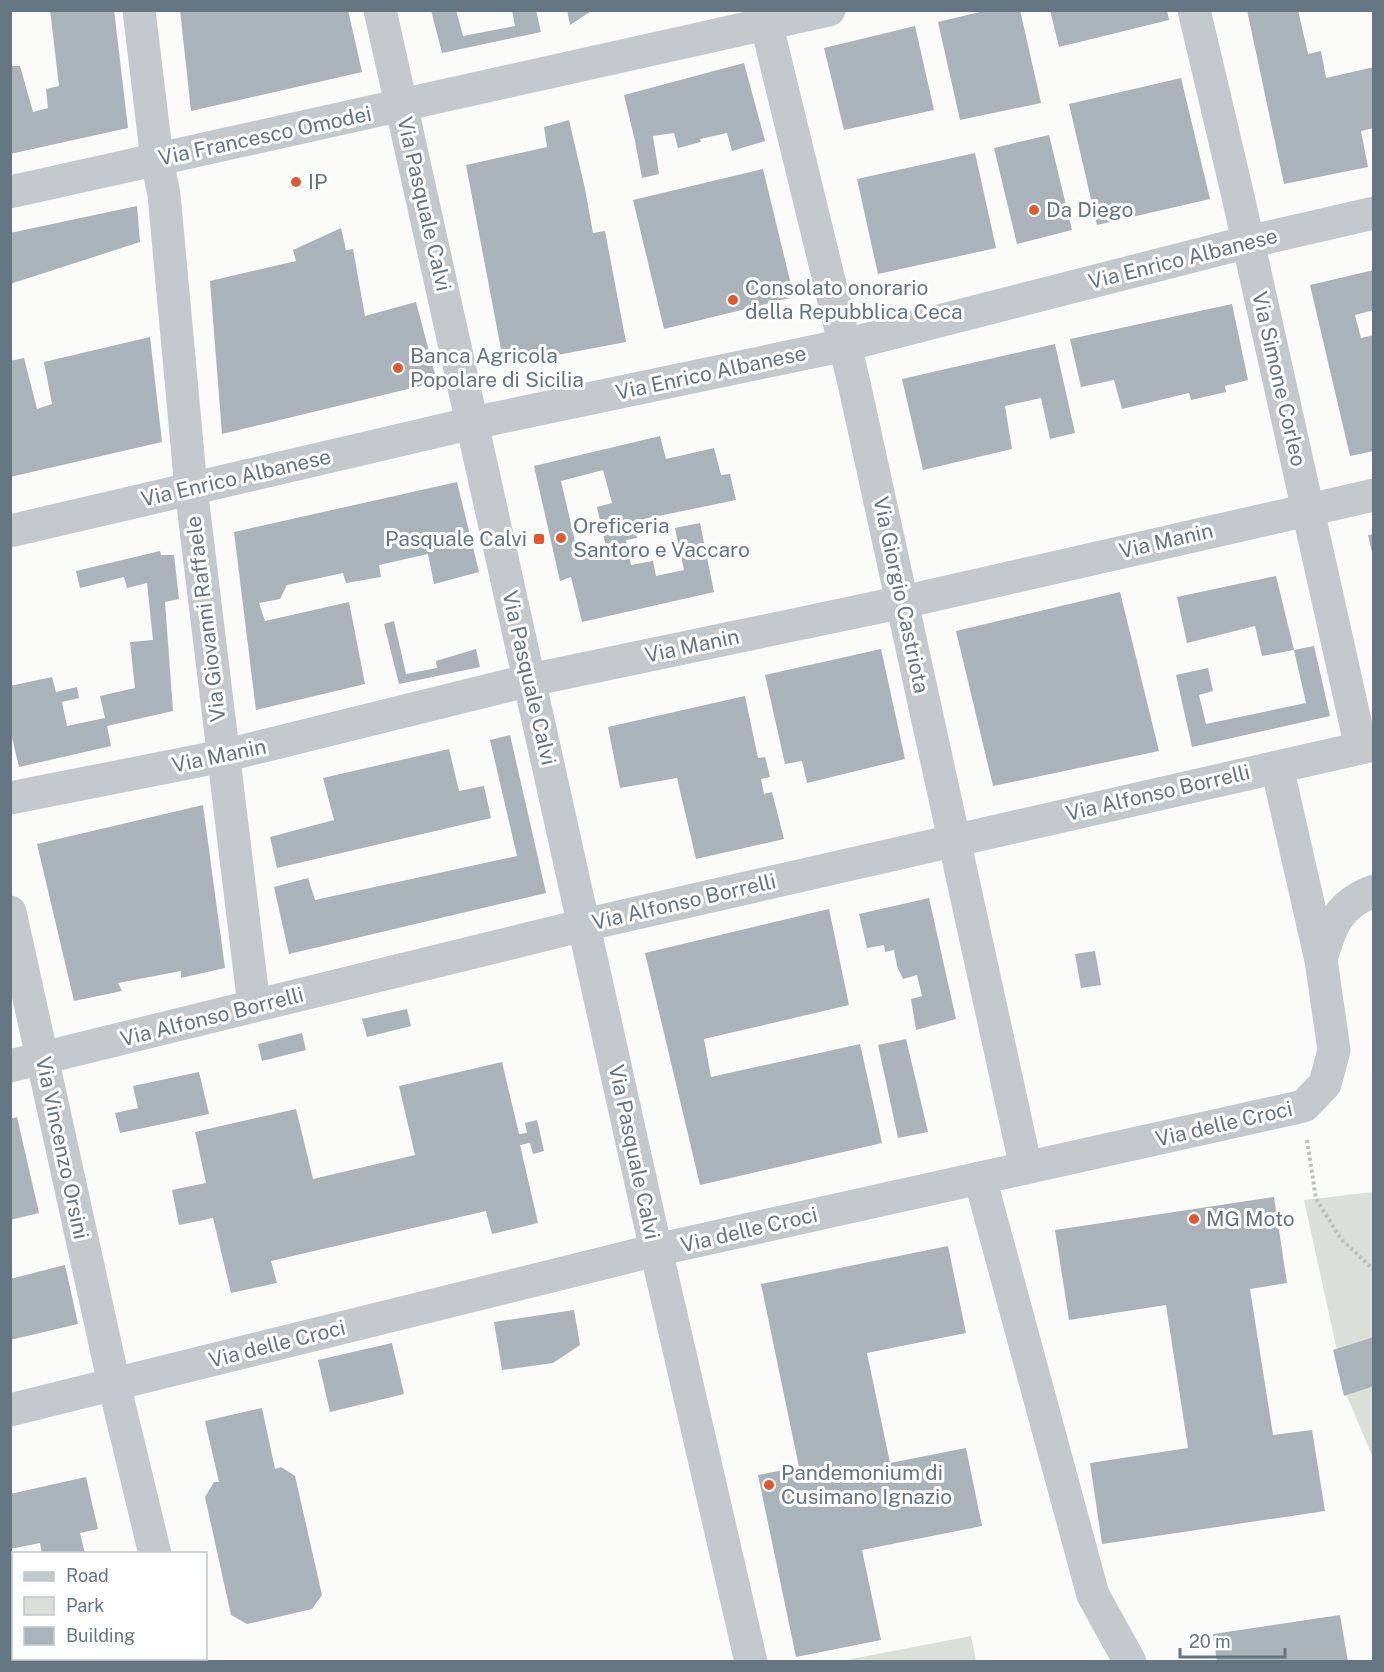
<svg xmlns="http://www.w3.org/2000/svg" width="1384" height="1672" font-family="'Public Sans',sans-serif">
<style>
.green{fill:#dadfd7}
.building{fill:#aab3b9;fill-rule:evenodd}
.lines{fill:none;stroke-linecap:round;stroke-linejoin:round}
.path{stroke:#bbbfc2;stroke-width:4;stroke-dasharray:3 3;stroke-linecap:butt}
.minor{stroke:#c3c8cc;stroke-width:33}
.poi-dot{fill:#e4572e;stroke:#fff;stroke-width:2}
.labels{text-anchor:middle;stroke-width:6;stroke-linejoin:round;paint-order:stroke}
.street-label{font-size:21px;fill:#657683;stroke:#fff}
.poi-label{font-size:21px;fill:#657683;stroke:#fff;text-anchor:start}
</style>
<rect width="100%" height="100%" fill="#fafaf8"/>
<!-- green -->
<g class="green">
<path d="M1373 1192V1458L1347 1396 1304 1200Z"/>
<path d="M971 1636 976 1661H841Z"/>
</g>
<!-- building -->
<g class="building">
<path d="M50 10H114L128 128 10 154V66H20L33 112 48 108 46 89 59 86Z"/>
<path d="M180 10H348L362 72 191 111Z"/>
<path d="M431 10H456L463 36 515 26 512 10H536L541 32 442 53Z"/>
<path d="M567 10H593L570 25Z"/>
<path d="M988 10H1020L1041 103 960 120 938 22Z"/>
<path d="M1050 10H1167L1169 20 1059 47Z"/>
<path d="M1247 10H1298L1308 54 1321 51 1326 78 1374 67V128L1361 131 1368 167 1284 184Z"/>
<path d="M915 26 934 110 844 130 824 48Z"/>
<path d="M744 63 765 141 732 151 727 133 700 139 701 142 678 148 674 133 653 136 659 174 642 178 635 141 624 95Z"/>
<path d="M1181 78 1210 199 1097 225 1069 104Z"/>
<path d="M569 120 585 189 593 233 605 231 626 342 504 365 466 165 547 147 544 127Z"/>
<path d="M1049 135 1072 230 1017 244 994 148Z"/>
<path d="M975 153 996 248 878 274 857 179Z"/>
<path d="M763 169 794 297 664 329 633 200Z"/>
<path d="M137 206 140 242 10 284V233Z"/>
<path d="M341 228 346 250 353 249 365 316 416 302 437 382 222 434 210 281 296 261 293 250Z"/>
<path d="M1374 270V310L1355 315 1361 338 1374 335V451L1350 456 1310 285Z"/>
<path d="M1232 304 1248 380 1225 386 1226 392 1191 400 1189 393 1122 409 1114 380 1081 387 1070 339Z"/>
<path d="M150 337 162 442 10 477V361L24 358 37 409 52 404 44 362Z"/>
<path d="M1055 344 1075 433 1050 439 1041 398 1005 406 1012 449 923 470 902 379Z"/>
<path d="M660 436 666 459 714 448 721 475 730 474 736 500 634 521 637 538 626 540 631 565 653 561 656 576 684 570 675 528 700 523 714 592 582 622 571 577 560 581 534 466ZM603 470 612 503 597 507 606 547 578 554 561 481Z"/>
<path d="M457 482 479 572 434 584 428 554 379 565 381 577 346 583 343 573 287 585 280 599 259 603 265 621 349 602 365 684 256 710 234 532Z"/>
<path d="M1374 534V556L1373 557 1368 535Z"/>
<path d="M160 551 161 555H174L179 599 165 602 173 711 107 726 111 746 19 767 10 729V686L52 677 56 692 77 687 79 698 62 702 67 726 105 718 100 696 135 688 130 642 153 640 147 583 127 588 124 577 80 588 76 571Z"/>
<path d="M1276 576 1294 650 1314 646 1330 716 1192 747 1176 675 1208 668 1213 691 1199 695 1206 724 1306 703 1294 650 1262 656 1255 626 1187 643 1177 597Z"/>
<path d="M1120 592 1159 751 993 786 956 631Z"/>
<path d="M394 621 406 674 437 668 436 661 476 649 480 667 399 684 384 624Z"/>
<path d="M881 649 905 759 807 783 802 761 785 764 765 675Z"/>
<path d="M745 696 758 758 765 757 770 777 761 779 764 794 772 792 784 839 696 859 677 778 620 788 608 727Z"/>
<path d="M510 735 546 893 289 954 274 887 308 878 315 900 517 856 490 740Z"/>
<path d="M449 749 459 791 484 786 491 818 277 868 270 837 334 820 323 778Z"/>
<path d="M203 805 225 968 181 978V971L118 983 122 991 74 1001 37 844Z"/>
<path d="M929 898 956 1019 916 1030 911 999 922 996 917 975 903 979 897 966 894 950 885 952 884 945 867 948 859 914Z"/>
<path d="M829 909 849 1005 704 1039 711 1077 860 1044 882 1143 700 1185 645 953Z"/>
<path d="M1095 951 1101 985 1081 988 1075 954Z"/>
<path d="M407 1009 411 1026 367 1037 362 1019Z"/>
<path d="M302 1033 306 1050 262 1061 258 1044Z"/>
<path d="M906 1039 928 1132 898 1138 878 1045Z"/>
<path d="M502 1062 519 1134 527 1133 525 1123 537 1120 544 1151 533 1154 530 1143 520 1145 538 1223 492 1234 486 1211 271 1261 277 1283 231 1293 213 1218 179 1225 172 1190 206 1183 195 1132 296 1109 313 1179 415 1155 399 1086Z"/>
<path d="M199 1072 209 1114 120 1133 115 1113 138 1108 133 1086Z"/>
<path d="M17 1117 39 1213 10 1220V1119Z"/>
<path d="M1274 1197 1287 1283 1250 1289 1273 1435 1312 1430 1325 1511 1102 1544 1090 1463 1188 1448 1166 1305 1069 1320 1055 1230Z"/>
<path d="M948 1246 966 1333 867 1353 890 1463 966 1448 982 1526 862 1550 881 1640 796 1657 758 1475 799 1467 761 1284Z"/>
<path d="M65 1265 78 1324 10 1340V1279Z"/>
<path d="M574 1310 580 1345 553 1363 502 1370 494 1322Z"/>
<path d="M1374 1337V1386L1344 1396 1333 1350Z"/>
<path d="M392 1343 404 1394 330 1412 318 1360Z"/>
<path d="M262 1408 275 1469 281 1467 295 1476 322 1595 312 1609 247 1624 231 1615 205 1497 214 1482H219L205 1421Z"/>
<path d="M86 1477 98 1529 80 1533 85 1554H42L40 1543 10 1549V1494Z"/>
<path d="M1340 1615 1348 1662H1217L1213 1634Z"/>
<path d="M50 1659H116L117 1662H51Z"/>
</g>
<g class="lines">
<!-- path -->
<path class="path" d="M1307 1140 1316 1199 1341 1239 1374 1270"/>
<!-- minor -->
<g class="minor">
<path d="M139 10 157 160 164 195 191 488 254 1006"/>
<path d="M380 10 656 1250 751 1662"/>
<path d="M763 10 854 383 1026 1168"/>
<path d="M1194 10 1237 192 1361 748"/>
<path d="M10 192 829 10"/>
<path d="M10 531 473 423 845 345 1248 242 1374 213"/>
<path d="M10 798 223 756 530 680 903 602 1374 495"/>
<path d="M10 912 114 1384 155 1554"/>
<path d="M1321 960C1330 927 1338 904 1374 891"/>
<path d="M10 1066 584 925 1374 745"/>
<path d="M980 1178 1093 1595 1130 1662"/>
<path d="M10 1410 656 1250 1304 1106 1325 1084 1334 1050 1321 960 1277 767"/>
<path d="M180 1658 181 1662"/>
</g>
</g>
<!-- markers -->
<g class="poi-dot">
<circle cx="296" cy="182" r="6"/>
<circle cx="1034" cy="210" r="6"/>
<circle cx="733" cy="300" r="6"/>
<circle cx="398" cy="368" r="6"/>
<circle cx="561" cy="538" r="6"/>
<rect x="533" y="533" width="12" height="12" rx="3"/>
<circle cx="1194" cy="1219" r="6"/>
<circle cx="769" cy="1485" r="6"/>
</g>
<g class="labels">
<!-- street labels -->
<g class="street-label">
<text transform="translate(265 136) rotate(-12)" y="7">Via Francesco Omodei</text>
<text transform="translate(424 204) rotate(77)" y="7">Via Pasquale Calvi</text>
<text transform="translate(1183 259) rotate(-14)" y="7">Via Enrico Albanese</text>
<text transform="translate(711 373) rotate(-12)" y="7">Via Enrico Albanese</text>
<text transform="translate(1279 379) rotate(77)" y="7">Via Simone Corleo</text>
<text transform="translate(236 478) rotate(-13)" y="7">Via Enrico Albanese</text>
<text transform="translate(1166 541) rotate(-13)" y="7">Via Manin</text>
<text transform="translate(901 595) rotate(78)" y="7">Via Giorgio Castriota</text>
<text transform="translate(206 619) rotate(-97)" y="7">Via Giovanni Raffaele</text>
<text transform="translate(692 646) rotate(-12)" y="7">Via Manin</text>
<text transform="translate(529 678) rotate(77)" y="7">Via Pasquale Calvi</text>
<text transform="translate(219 756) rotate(-12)" y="7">Via Manin</text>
<text transform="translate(1158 793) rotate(-13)" y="7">Via Alfonso Borrelli</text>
<text transform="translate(684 902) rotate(-13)" y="7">Via Alfonso Borrelli</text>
<text transform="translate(212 1017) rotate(-14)" y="7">Via Alfonso Borrelli</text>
<text transform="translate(1224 1124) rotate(-13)" y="7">Via delle Croci</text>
<text transform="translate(62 1148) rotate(78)" y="7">Via Vincenzo Orsini</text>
<text transform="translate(634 1152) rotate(78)" y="7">Via Pasquale Calvi</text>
<text transform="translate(749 1230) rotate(-13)" y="7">Via delle Croci</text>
<text transform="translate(277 1344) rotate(-14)" y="7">Via delle Croci</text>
</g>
<!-- poi labels -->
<g class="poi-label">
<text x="308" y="189">IP</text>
<text x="1046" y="217">Da Diego</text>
<text x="745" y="295">Consolato onorario<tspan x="745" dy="24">della Repubblica Ceca</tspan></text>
<text x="410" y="363">Banca Agricola<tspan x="410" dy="24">Popolare di Sicilia</tspan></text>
<text x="573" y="533">Oreficeria<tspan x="573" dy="24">Santoro e Vaccaro</tspan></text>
<text x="527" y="546" text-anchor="end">Pasquale Calvi</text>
<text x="1206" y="1226">MG Moto</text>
<text x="781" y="1480">Pandemonium di<tspan x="781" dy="24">Cusimano Ignazio</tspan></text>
</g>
</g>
<!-- border -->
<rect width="1384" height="1672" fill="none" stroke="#657683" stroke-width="24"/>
<!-- legend -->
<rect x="12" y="1552" width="195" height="108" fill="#ffffff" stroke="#c1c8cd" stroke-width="1.5"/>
<rect x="24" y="1572" width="30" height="9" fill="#c3c8cc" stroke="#c1c8cd" stroke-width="1.5"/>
<text x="66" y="1582" font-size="18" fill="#657683">Road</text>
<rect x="24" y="1597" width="30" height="18" fill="#dadfd7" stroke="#c1c8cd" stroke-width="1.5"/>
<text x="66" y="1612" font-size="18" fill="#657683">Park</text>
<rect x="24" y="1627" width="30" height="18" fill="#aab3b9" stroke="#c1c8cd" stroke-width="1.5"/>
<text x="66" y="1642" font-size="18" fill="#657683">Building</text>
<!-- scale -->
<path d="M1180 1648v9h105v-9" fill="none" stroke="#657683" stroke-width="3"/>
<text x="1189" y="1648" font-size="18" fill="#657683" stroke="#ffffff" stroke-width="4.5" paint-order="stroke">20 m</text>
</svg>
